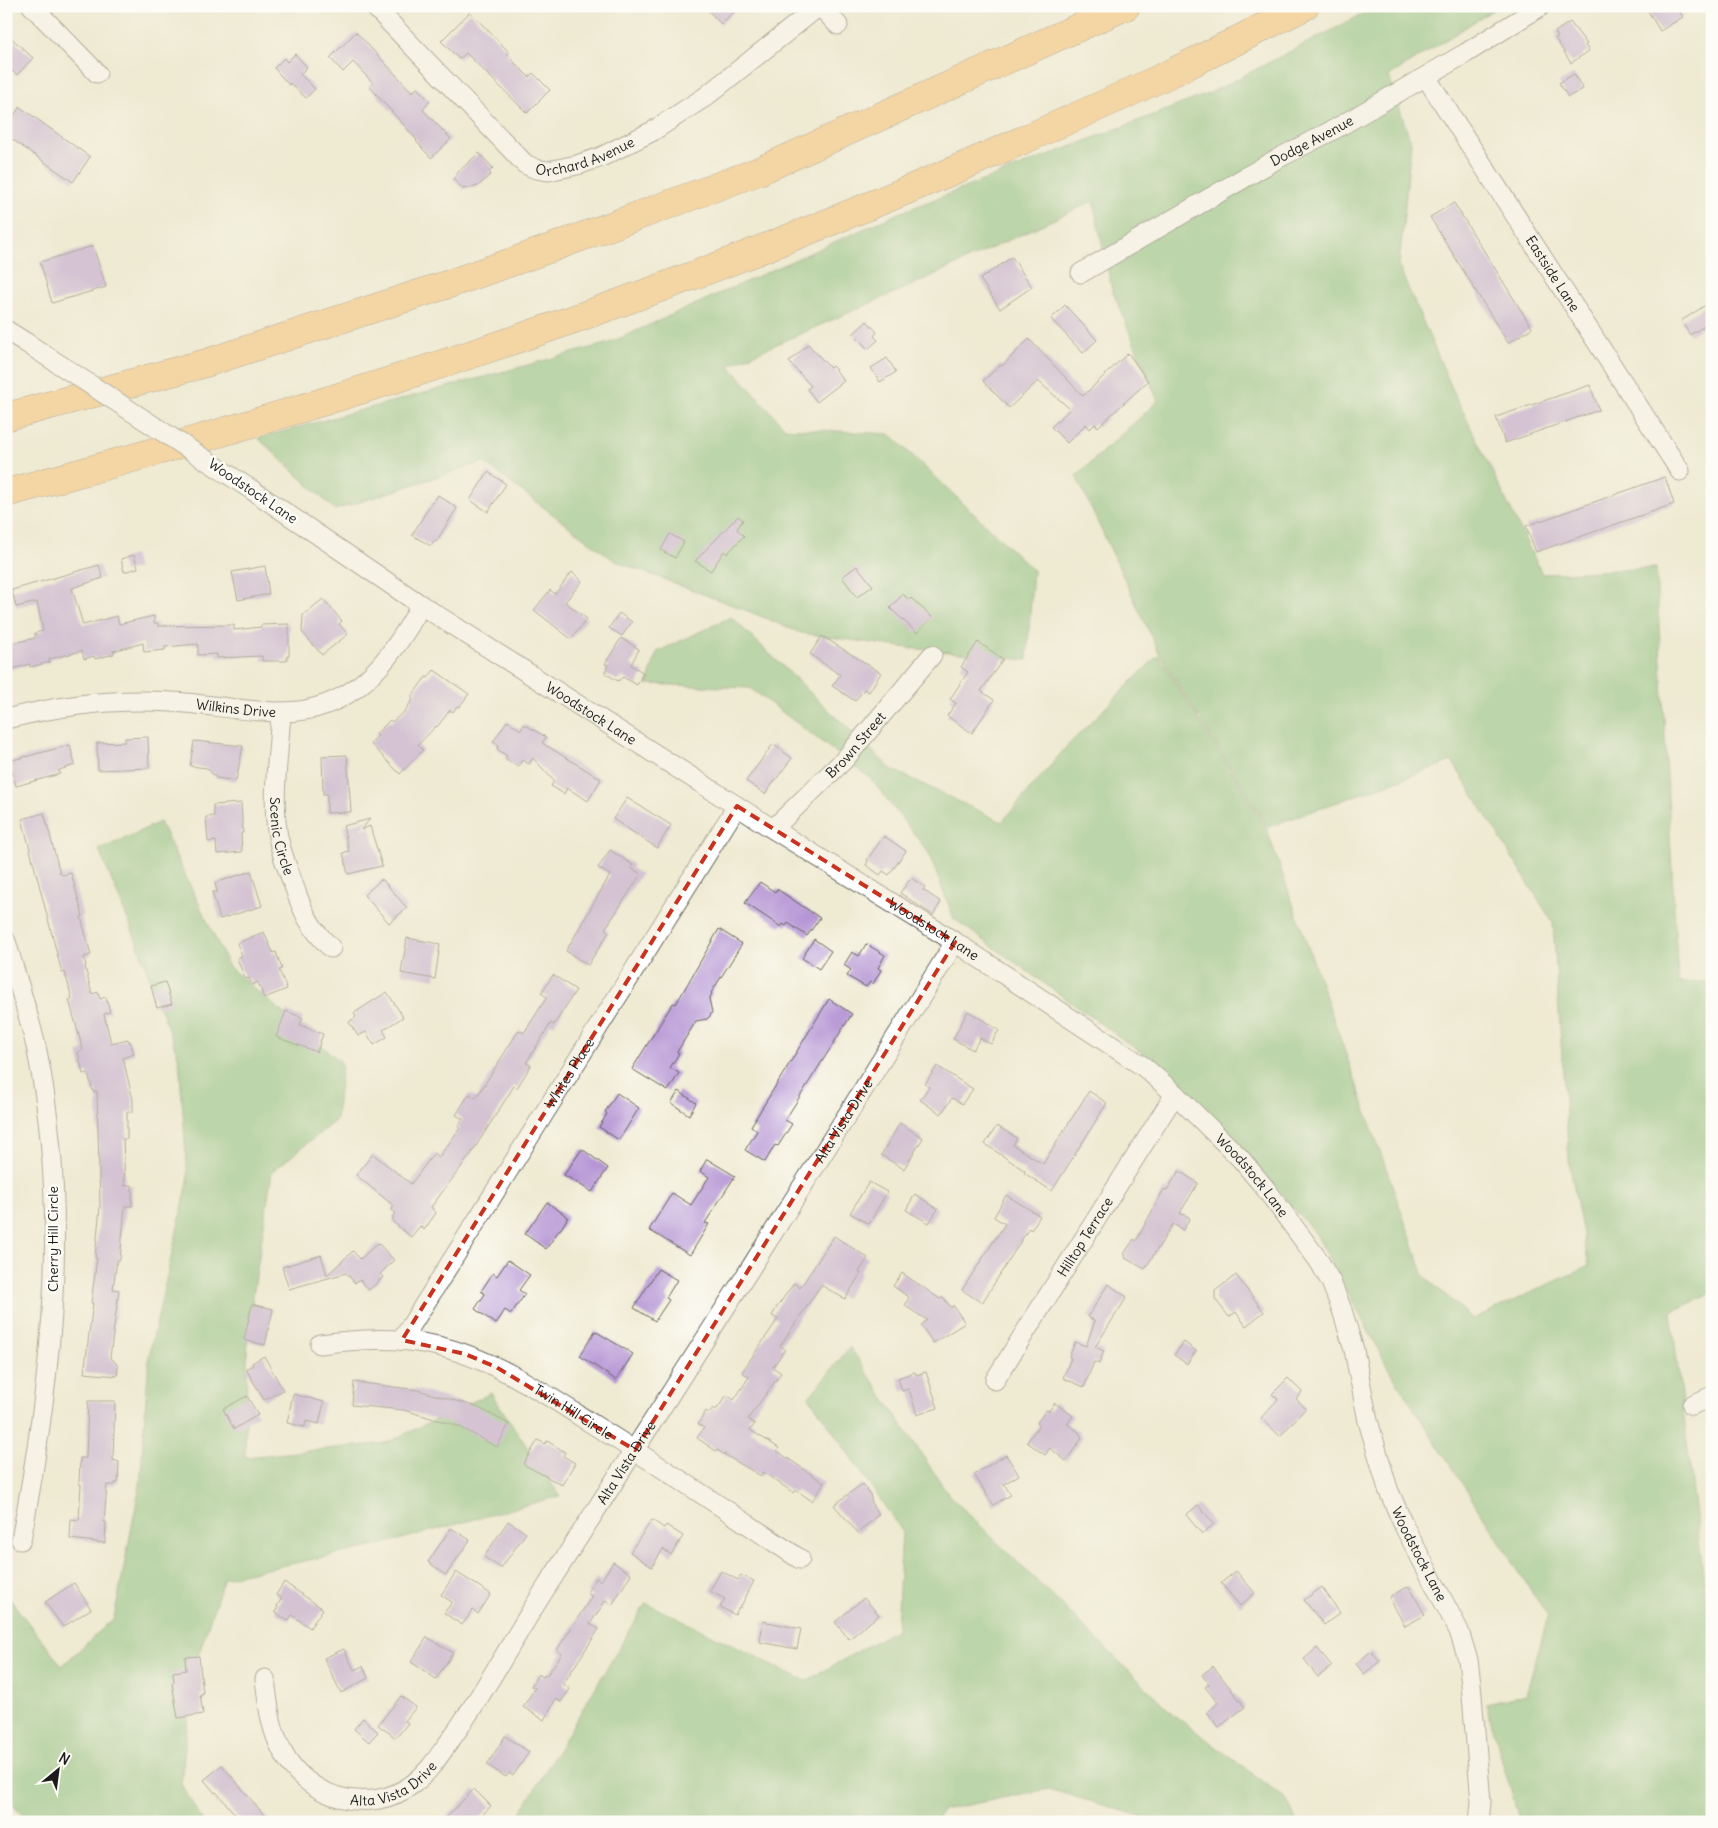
<svg xmlns="http://www.w3.org/2000/svg" width="1718" height="1828" font-family="Delius,sans-serif">
<style>
.forest{fill:#82bc7a;stroke:#4f6c4b}
.building{fill:#b696d5}
.lines{fill:none;stroke-linecap:round;stroke-linejoin:round}
.minor-casing{stroke:#66645c;stroke-width:21}
.highway-casing{stroke:#66645c;stroke-width:29}
.minor{stroke:#fff;stroke-width:19}
.highway{stroke:#fbbd6e;stroke-width:28}
.minor-bridge-casing{stroke:#66645c;stroke-width:21;stroke-linecap:butt}
.minor-bridge{stroke:#fff;stroke-width:19}
.marked{fill:none;stroke:#c8321e;stroke-width:4;stroke-dasharray:10 6;stroke-linejoin:round}
.labels{text-anchor:middle;stroke-width:5;stroke-linejoin:round;paint-order:stroke}
.street-label{font-size:14px;fill:#1c1c1c;stroke:#fdfcf7}
</style>
<rect width="100%" height="100%" fill="#fdfcf7"/>
<filter id="ink" filterUnits="userSpaceOnUse"><feTurbulence type="fractalNoise" baseFrequency=".02" numOctaves="2"/><feDisplacementMap in="SourceGraphic" scale="10" xChannelSelector="R" yChannelSelector="G"/><feConvolveMatrix kernelMatrix="1 2 1 2 8 2 1 2 1" color-interpolation-filters="sRGB"/></filter>
<filter id="wash" filterUnits="userSpaceOnUse"><feTurbulence type="fractalNoise" baseFrequency=".0096" numOctaves="4" result="noise"/><feDisplacementMap in="SourceGraphic" scale="20" xChannelSelector="R" yChannelSelector="G"/><feGaussianBlur stdDeviation="1.12" result="paint"/><feColorMatrix in="noise" values="0 0 0 0 0 0 0 0 0 0 0 0 0 0 0 0 0 1.4 0 .05"/><feComposite in="paint" operator="in"/></filter>
<g filter="url(#wash)">
<rect width="100%" height="100%" fill="#efead2"/>
<!-- forest -->
<g class="forest">
<path d="M1378 6H1499L1389 76 1411 143 1399 267 1455 395 1542 574 1656 568 1678 983 1712 981V1293L1671 1312 1709 1621 1712 1633V1822H1520L1486 1704 1526 1694 1548 1617 1391 1373 1316 1234 1177 1078 954 919 928 852 871 779 750 688 647 684 657 652 731 617 891 769 1002 822 1067 746 1158 655 1266 827 1424 1276 1473 1319 1589 1266 1569 1162 1553 923 1452 761 1268 827 1160 655 1076 476 1158 401 1112 290 1093 201 919 282 729 365 785 428 890 434 1033 570 1027 660 900 647 801 633 753 613 615 561 483 462 335 510 258 438 609 343 899 213 1210 93Z"/>
<path d="M160 822 229 967 342 1063 336 1120 272 1172 248 1329 245 1457 386 1443 491 1393 560 1496 376 1546 224 1578 193 1671 181 1784 203 1822H28L6 1797V1594L62 1666 114 1618 140 1485 149 1356 188 1182 179 1059 135 937 99 850Z"/>
<path d="M850 1347 949 1495 1174 1715 1286 1799 1297 1822H1161L1048 1789 943 1810 935 1822H511L521 1812 646 1603 806 1681 897 1629 902 1531 809 1397Z"/>
</g>
<g id="blocks">
<!-- building -->
<g class="building">
<path d="M704 6H740L721 24Z"/>
<path d="M1645 6H1676L1683 17 1660 31Z"/>
<path d="M470 12 509 52 507 55 529 77 533 73 550 90 527 113 466 53 459 59 441 41Z"/>
<path d="M1570 22 1587 44 1585 45 1589 51 1571 63 1555 38 1558 37 1555 32Z"/>
<path d="M356 32 412 92 417 88 430 101 423 110 451 139 431 158 416 141 417 140 369 86 373 83 353 62 343 72 330 58Z"/>
<path d="M6 33 33 58 17 75 6 66Z"/>
<path d="M295 54 307 67 300 74 315 89 306 98 290 83 289 85 274 68 284 58 287 62Z"/>
<path d="M1574 74 1583 89 1568 97 1559 83Z"/>
<path d="M20 107 90 157 73 182 6 135V126Z"/>
<path d="M479 153 493 168 489 172 491 174 478 186 463 189 453 179 457 175 456 174Z"/>
<path d="M1454 203 1532 328 1508 343 1430 217Z"/>
<path d="M93 246 106 287 52 303 40 262Z"/>
<path d="M1012 257 1032 287 1000 309 980 279Z"/>
<path d="M1712 301V321L1690 335 1681 321Z"/>
<path d="M1065 305 1097 340 1083 353 1051 319Z"/>
<path d="M867 321 877 332 874 336 878 340 868 349 853 334Z"/>
<path d="M1029 339 1083 396 1128 353 1148 381 1098 427 1095 424 1090 429 1086 424 1067 443 1051 427 1070 409 1038 381 1009 408 983 381 1000 365 1002 366Z"/>
<path d="M808 344 830 368 832 366 835 369 844 381 817 402 807 389 811 386 789 362Z"/>
<path d="M887 358 896 372 880 382 871 368Z"/>
<path d="M1590 385 1599 410 1505 443 1496 417Z"/>
<path d="M488 472 506 484 488 512 470 500Z"/>
<path d="M1665 477 1674 504 1536 552 1526 526Z"/>
<path d="M438 495 457 508 436 542 434 541 431 546 412 535 432 502 433 503Z"/>
<path d="M738 516 743 520 737 529 744 536 727 554 724 551 711 571 695 561Z"/>
<path d="M670 534 684 542 675 558 661 550Z"/>
<path d="M134 555 138 568 124 572 121 559Z"/>
<path d="M99 565 103 578 72 588 83 625 117 616 119 624 154 616V623H158V626L234 625V630L261 627V625L289 624V656H287V661H262V656L217 658V654L198 655V644L165 647V650L144 652 143 643 113 651 114 654 95 659 94 656 84 659 82 651 49 659 50 662 30 667V664L6 671V645L35 638V633L43 631 37 602 16 607 12 590Z"/>
<path d="M265 566 269 594 238 600 232 572Z"/>
<path d="M857 566 873 586 857 597 842 577Z"/>
<path d="M572 572 582 581 565 602 587 619 571 639 534 610 550 590 555 594Z"/>
<path d="M903 594 909 600 911 598 932 617 917 633 890 608Z"/>
<path d="M323 599 342 621 339 624 348 634 322 655 302 632 303 615Z"/>
<path d="M619 613 632 622 622 636 609 628Z"/>
<path d="M822 636 881 673 869 692 864 689 855 701 832 686 840 675 810 654Z"/>
<path d="M621 638 639 649 631 665 644 673 637 685 623 677 618 681 605 673 608 665 605 664Z"/>
<path d="M978 642 1003 659 981 691 994 700 972 733 947 716 956 703 950 699 968 672 961 667Z"/>
<path d="M434 670 469 694 459 707 457 706 453 712 450 710 437 727 436 726 418 745 423 750 400 774 370 743 378 736 376 734 390 720 392 722 404 712 413 699 411 697 426 677 428 678Z"/>
<path d="M507 721 521 730 524 724 546 737 542 743 601 779 588 801 567 788 564 794 551 786 554 781 533 758 529 764 522 760 518 767 505 759 507 756 497 749 499 745 493 742Z"/>
<path d="M148 737 149 768 98 770 97 743 125 742V738Z"/>
<path d="M194 741 243 746 236 781 216 778 207 768 190 766Z"/>
<path d="M773 744 792 758 765 794 746 781Z"/>
<path d="M70 745 75 765 59 770 60 774 16 786 9 761Z"/>
<path d="M347 755 351 812 327 813V794H323L322 756Z"/>
<path d="M627 798 671 825 657 848 613 819Z"/>
<path d="M241 803 243 833H241L242 852 217 854 216 841 208 842 206 817 214 816 213 805Z"/>
<path d="M44 813 60 873 62 875 71 873 83 916 81 917 91 955 84 957 86 966 85 967 92 994 98 992 100 999 106 997 110 1012 104 1014 111 1043 128 1039 129 1042 130 1041 134 1054 123 1058 133 1100V1112H127V1139H123L125 1186 132 1185V1206H125L120 1260H117L113 1289 119 1290 110 1357 118 1365 117 1376 84 1373 93 1303H91L97 1258H95L100 1207 97 1091 93 1092 88 1073 83 1074 78 1052 83 1050 69 1000 72 999 65 972 62 973 22 819Z"/>
<path d="M370 819 361 830 370 826 382 866 348 874 343 853 349 851 343 826Z"/>
<path d="M884 836 906 851 889 875 883 871 880 875 866 865 868 861 867 860Z"/>
<path d="M610 850 633 865 631 868 641 874 605 929 609 932 588 965 566 951 610 875 598 868Z"/>
<path d="M251 871 262 906 220 919 212 892H217L215 883Z"/>
<path d="M911 878 925 887 923 890 941 902 933 915 900 893Z"/>
<path d="M382 879 407 908 389 923 364 895Z"/>
<path d="M760 882 775 892 777 889 820 918 807 936 788 923 786 926 783 924 781 927 745 903Z"/>
<path d="M719 929 742 944 711 993 712 994 709 999 712 1012 710 1016 707 1019 696 1021 677 1052 679 1053 670 1068 679 1073 668 1091 632 1069 673 1003 676 1004Z"/>
<path d="M264 932 273 953 276 952 282 969 279 970 287 989 264 998 258 982 252 985 249 978 245 979 237 958 242 956 237 943Z"/>
<path d="M407 938 440 944 435 979 401 973Z"/>
<path d="M814 939 831 951 819 969 802 958Z"/>
<path d="M866 944 885 955 878 968 881 970 873 984 870 982 866 987 847 976 851 970 844 965 852 952 859 956Z"/>
<path d="M553 975 576 990 554 1025 551 1023 526 1063 531 1065 517 1088 514 1086 471 1154 431 1207 436 1213 424 1230 420 1226 411 1237 393 1222V1216L396 1213 391 1210 394 1206 356 1175 373 1154 411 1184 434 1153 439 1157 460 1128 458 1127 463 1119 456 1115 469 1094 476 1098 519 1030 524 1033 547 997 541 993Z"/>
<path d="M165 982 172 1004 157 1008 151 986Z"/>
<path d="M387 992 403 1017 383 1030 387 1037 374 1045 366 1032 358 1036 349 1022 356 1017 354 1013Z"/>
<path d="M829 999 852 1014 785 1120 792 1124 778 1146 775 1145 765 1162 745 1150 757 1131 751 1126Z"/>
<path d="M286 1011 303 1018 300 1025 323 1034 317 1052 276 1037Z"/>
<path d="M968 1011 999 1030 991 1044 980 1038 973 1050 953 1039Z"/>
<path d="M937 1066 973 1089 962 1104 952 1098 941 1114 920 1100 929 1087 925 1084Z"/>
<path d="M679 1091 696 1103 689 1115 671 1103Z"/>
<path d="M1089 1091 1107 1103 1052 1191 1024 1173 1025 1171 985 1144 997 1126 1017 1138 1013 1145 1043 1164Z"/>
<path d="M617 1093 639 1108 619 1140 599 1127 607 1114 605 1112Z"/>
<path d="M900 1123 923 1138 904 1169 881 1155Z"/>
<path d="M582 1149 608 1168 592 1192 564 1175Z"/>
<path d="M707 1159 735 1176 705 1223 709 1224 690 1255 649 1230 672 1193 691 1205 709 1177 700 1171Z"/>
<path d="M1179 1171 1198 1183 1180 1213 1190 1218 1183 1230 1173 1224 1145 1269 1125 1258 1126 1256 1124 1254 1134 1239 1136 1241 1164 1189 1167 1190Z"/>
<path d="M869 1182 887 1192 869 1224 850 1213Z"/>
<path d="M915 1194 938 1209 929 1223 906 1210Z"/>
<path d="M1006 1195 1040 1216 1031 1230 1029 1228 982 1303 962 1290 1005 1224 994 1217Z"/>
<path d="M547 1202 568 1217 561 1229H560L546 1249 525 1234Z"/>
<path d="M834 1236 868 1258 859 1272 861 1273 845 1299 821 1285 780 1346 785 1349 773 1367 781 1373 748 1419 755 1424 750 1430 779 1448 777 1451 824 1483 812 1501 796 1490 794 1493 763 1472 761 1476 717 1450 716 1451 697 1438 704 1428 698 1424 706 1411 709 1413 713 1408 716 1410 727 1395 734 1400 749 1377 742 1372 778 1319 772 1316 777 1307 794 1283 800 1288Z"/>
<path d="M378 1243 394 1260 380 1274 383 1277 369 1290 360 1280 355 1283 346 1273 289 1289 282 1267 321 1255 327 1275 353 1251 360 1259Z"/>
<path d="M508 1260 530 1275 519 1290 525 1294 511 1314 505 1310 496 1324 475 1309 485 1294 481 1291 493 1273 497 1276Z"/>
<path d="M658 1269 677 1280 666 1298 669 1300 655 1321 634 1308Z"/>
<path d="M902 1273 940 1299 943 1297 951 1308 953 1305 965 1323 933 1343 921 1325 927 1320 905 1306 909 1297 893 1286Z"/>
<path d="M1236 1275 1264 1312 1246 1326 1236 1312 1229 1317 1215 1299V1291Z"/>
<path d="M1108 1284 1127 1297 1095 1347 1104 1351 1099 1364 1094 1362 1084 1387 1063 1378 1071 1358 1069 1357 1075 1342 1086 1346 1095 1321 1088 1317Z"/>
<path d="M252 1304 273 1309 265 1345 244 1340Z"/>
<path d="M595 1331 633 1354 616 1380 580 1356Z"/>
<path d="M1184 1342 1196 1351 1187 1364 1174 1355Z"/>
<path d="M264 1356 283 1390 264 1400 246 1369 253 1365 252 1363Z"/>
<path d="M915 1372 916 1375 926 1372 938 1408 917 1415 909 1389 902 1391 898 1378Z"/>
<path d="M1288 1378 1302 1392 1296 1399 1306 1408 1280 1436 1261 1418 1278 1399 1272 1394Z"/>
<path d="M354 1382 418 1390 477 1407 509 1424 497 1447 458 1426 404 1410 352 1405Z"/>
<path d="M293 1394 324 1402 319 1424 306 1421 305 1427 287 1423Z"/>
<path d="M247 1396 258 1415 234 1429 223 1409Z"/>
<path d="M88 1401H115L113 1460 119 1462 118 1483H115V1485H107L104 1522H106L105 1543 70 1539 71 1519 79 1520 81 1484H79L80 1458H86Z"/>
<path d="M1055 1403 1073 1416 1067 1424 1078 1431 1082 1438 1066 1461 1050 1448 1045 1455 1027 1442 1039 1425 1037 1423 1046 1410 1049 1411Z"/>
<path d="M538 1440 545 1444 547 1441 565 1452 563 1456 575 1463 562 1485 523 1464Z"/>
<path d="M1006 1455 1019 1475 1004 1484 1011 1495 993 1505 974 1474Z"/>
<path d="M862 1484 870 1494 873 1507 879 1514 858 1533 834 1505Z"/>
<path d="M1198 1505 1214 1524 1202 1534 1186 1515Z"/>
<path d="M652 1520 664 1528 666 1525 683 1536 671 1555 663 1549 652 1567 630 1552Z"/>
<path d="M508 1521 526 1533 501 1568 484 1557Z"/>
<path d="M451 1528 470 1540 446 1575 428 1562Z"/>
<path d="M613 1562 631 1574 612 1605 606 1600 590 1624 599 1629 563 1684 570 1689 561 1702 556 1699 544 1720 523 1707 535 1688 531 1686 538 1674 543 1677 544 1675 546 1676 562 1654 557 1650 592 1596 587 1593 596 1578 601 1581Z"/>
<path d="M721 1571 738 1580 741 1575 754 1581 740 1608 739 1607 735 1615 720 1607 725 1599 710 1591Z"/>
<path d="M1236 1571 1255 1593 1240 1606 1221 1583Z"/>
<path d="M456 1572 491 1594 478 1614 473 1610 462 1625 444 1613 452 1602 441 1595Z"/>
<path d="M284 1582 323 1609 310 1628 292 1615 288 1621 275 1612 278 1607 277 1606 282 1598 276 1595Z"/>
<path d="M74 1583 91 1609 63 1627 45 1602Z"/>
<path d="M1409 1586 1425 1615 1405 1626 1389 1597Z"/>
<path d="M1322 1587 1340 1613 1324 1625 1304 1600Z"/>
<path d="M864 1598 879 1615 849 1639 835 1622Z"/>
<path d="M763 1621 801 1629 797 1649 760 1642Z"/>
<path d="M427 1637 453 1653 436 1679 411 1662Z"/>
<path d="M1317 1648 1332 1666 1318 1677 1304 1659Z"/>
<path d="M344 1649 354 1670 363 1666 368 1678 341 1693 324 1658Z"/>
<path d="M1371 1651 1380 1661 1364 1674 1356 1664Z"/>
<path d="M199 1656 203 1694H200L203 1714 178 1718 172 1683 174 1682 173 1672 186 1670 185 1657Z"/>
<path d="M1213 1666 1245 1707 1219 1727 1207 1712 1218 1703 1205 1687 1209 1684 1202 1675Z"/>
<path d="M401 1696 416 1707 405 1721 408 1723 396 1738 378 1725Z"/>
<path d="M363 1718 378 1732 369 1742 354 1729Z"/>
<path d="M505 1736 529 1752 513 1776 509 1773 506 1777 487 1765Z"/>
<path d="M222 1765 270 1822H242L216 1792 215 1793 204 1780Z"/>
<path d="M474 1789 491 1806 476 1822H442Z"/>
</g>
</g>
</g>
<g filter="url(#ink)">
<use href="#blocks" fill-opacity="0" stroke="#66645c" stroke-width="1"/>
<g class="lines">
<!-- minor casing -->
<g class="minor-casing">
<g id="minor">
<path d="M32 6 97 73"/>
<path id="s1" d="M374 6 525 164 536 169 548 171 577 165 601 157 653 131 705 97 819 6"/>
<path d="M820 6 838 25"/>
<path id="s2" d="M1426 77 1680 471"/>
<path id="s3" d="M1081 273 1275 160 1335 129 1466 53 1541 6"/>
<path d="M6 330 25 342"/>
<path id="s4" d="M252 490 421 605 773 829 955 942 1144 1067 1175 1094 1240 1158 1265 1188 1319 1261 1331 1282 1342 1310 1354 1350 1368 1421 1388 1489 1404 1526 1459 1631 1468 1660 1471 1684 1481 1802 1479 1822"/>
<path id="s5" d="M281 712C279 751 272 792 277 831 280 850 287 868 294 886 303 913 311 929 331 948"/>
<path id="s6" d="M6 719C61 705 116 698 172 702 208 704 245 712 282 712 352 712 390 662 421 605"/>
<path id="s7" d="M773 829 844 760 932 655"/>
<path d="M6 941C16 977 29 1014 37 1051 70 1214 52 1378 21 1540"/>
<path id="s8" d="M402 1340 737 806"/>
<path id="s9" d="M320 1344C358 1339 395 1337 433 1345 491 1357 544 1393 594 1425 664 1468 732 1514 800 1559"/>
<path id="s10" d="M995 1380 1175 1094"/>
<path d="M1692 1405 1712 1396"/>
<path id="s11" d="M265 1679C268 1703 270 1728 282 1750 305 1798 369 1817 413 1784 428 1773 438 1757 449 1742 486 1691 516 1633 551 1580 687 1368 823 1156 955 942"/>
</g>
</g>
<!-- highway casing -->
<g class="highway-casing">
<g id="highway">
<path d="M6 417 206 363 449 284 554 247 759 171 1126 6"/>
<path d="M6 493C199 441 391 384 580 317 707 272 833 222 957 169 1027 138 1098 108 1167 75 1213 53 1259 29 1305 6"/>
</g>
</g>
<!-- minor -->
<use href="#minor" class="minor"/>
<!-- highway -->
<use href="#highway" class="highway"/>
<!-- minor-bridge casing -->
<g class="minor-bridge-casing">
<path id="minor-bridge" d="M25 342 252 490"/>
</g>
<!-- minor-bridge -->
<use href="#minor-bridge" class="minor-bridge"/>
</g>
</g>
<!-- marked area -->
<path d="M0 0H1718V1828H0ZM737 806 955 942 635 1450 496 1367 465 1354 402 1340Z" fill="#efead2" fill-opacity=".55" fill-rule="evenodd"/>
<path class="marked" d="M737 806 955 942 635 1450 496 1367 465 1354 402 1340Z"/>
<g class="labels">
<!-- street labels -->
<g class="street-label">
<text dy="5" stroke="none"><textPath href="#s3" startOffset="266">Dodge Avenue</textPath></text>
<text dy="5" stroke="none"><textPath href="#s1" startOffset="282">Orchard Avenue</textPath></text>
<text dy="5" stroke="none"><textPath href="#s2" startOffset="234">Eastside Lane</textPath></text>
<text transform="translate(253 491) rotate(34)" y="5">Woodstock Lane</text>
<text dy="5" stroke="none"><textPath href="#s6" startOffset="232">Wilkins Drive</textPath></text>
<text dy="5" stroke="none"><textPath href="#s4" startOffset="406">Woodstock Lane</textPath></text>
<text dy="5" stroke="none"><textPath href="#s7" startOffset="118">Brown Street</textPath></text>
<text dy="5" stroke="none"><textPath href="#s5" startOffset="125">Scenic Circle</textPath></text>
<text dy="5" stroke="none"><textPath href="#s4" startOffset="811">Woodstock Lane</textPath></text>
<text dy="5" stroke="none"><textPath href="#s8" startOffset="315">Whites Place</textPath></text>
<text dy="5" stroke="none"><textPath href="#s11" startOffset="1019">Alta Vista Drive</textPath></text>
<text dy="5" stroke="none"><textPath href="#s4" startOffset="1216">Woodstock Lane</textPath></text>
<text dy="5" stroke="none"><textPath href="#s10" startOffset="169">Hilltop Terrace</textPath></text>
<text transform="translate(53 1239) rotate(-90)" y="5">Cherry Hill Circle</text>
<text dy="5" stroke="none"><textPath href="#s9" startOffset="270">Twin Hill Circle</textPath></text>
<text dy="5" stroke="none"><textPath href="#s11" startOffset="614">Alta Vista Drive</textPath></text>
<text dy="5" stroke="none"><textPath href="#s4" startOffset="1636">Woodstock Lane</textPath></text>
<text dy="5" stroke="none"><textPath href="#s11" startOffset="209">Alta Vista Drive</textPath></text>
</g>
</g>
<!-- margin -->
<rect width="1718" height="1828" fill="none" stroke="#fdfcf7" stroke-width="25"/>
<!-- north arrow -->
<g transform="translate(58 1770) rotate(29)" stroke="#fdfcf7" stroke-width="4" paint-order="stroke">
<path d="M0-4L9 19L0 12L-9 19Z" fill="#1c1c1c"/>
<text y="-8" font-size="14" font-weight="bold" text-anchor="middle" fill="#1c1c1c">N</text>
</g>
</svg>
